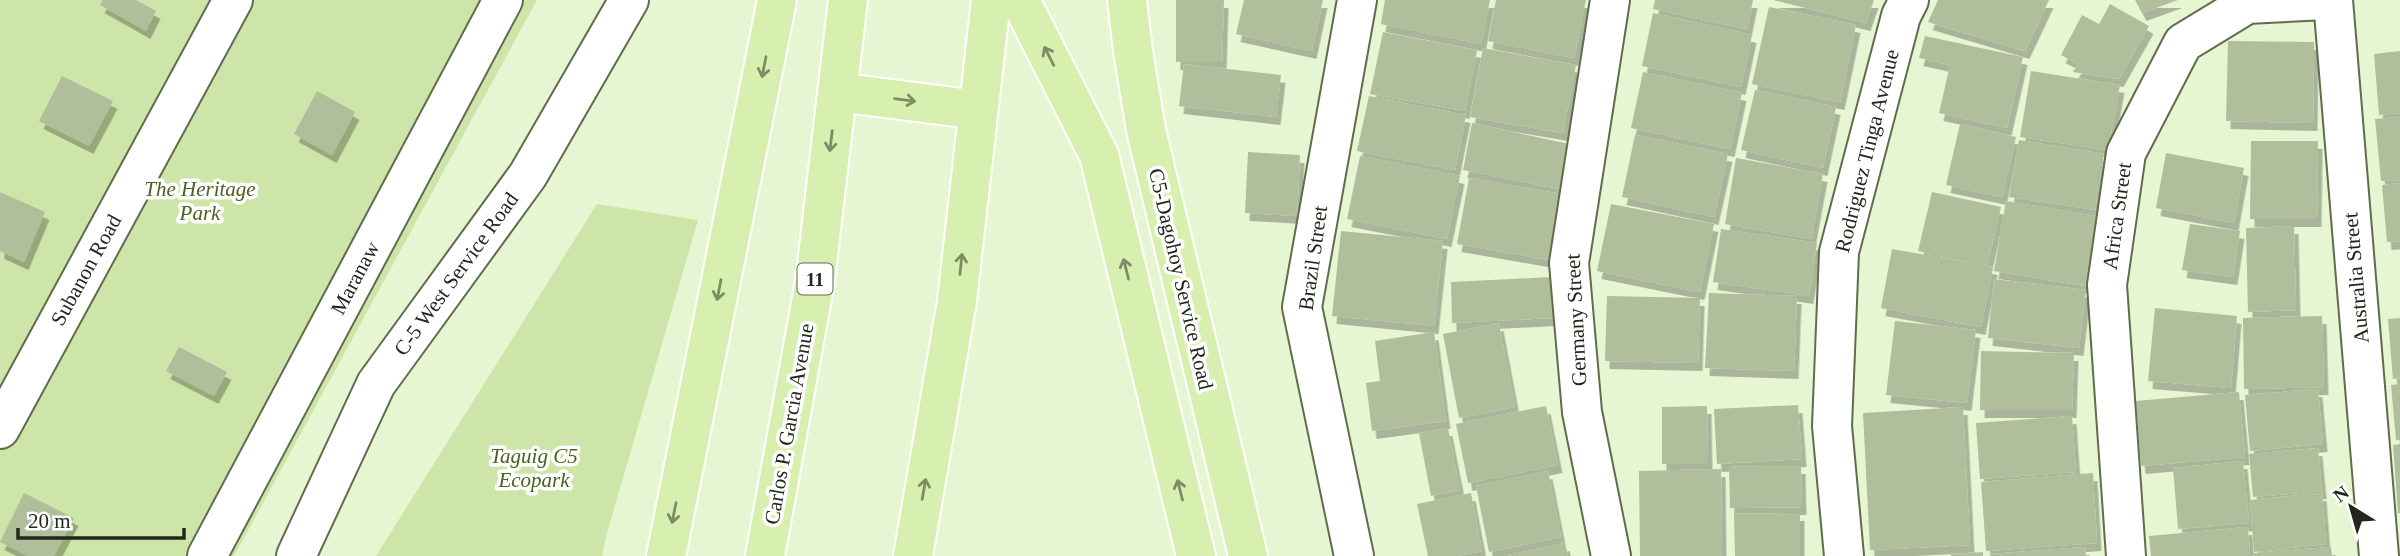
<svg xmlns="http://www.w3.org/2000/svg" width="2400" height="556" font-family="'Times New Roman',serif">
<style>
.green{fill:#cde5a9}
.building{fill:#b0be9c;filter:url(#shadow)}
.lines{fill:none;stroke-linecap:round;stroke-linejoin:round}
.minor-casing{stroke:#606c4e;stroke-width:42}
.major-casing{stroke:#fff;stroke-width:42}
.minor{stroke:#fff;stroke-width:38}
.major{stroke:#d8f0af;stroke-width:38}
.oneway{stroke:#7c8c64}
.labels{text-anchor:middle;stroke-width:7;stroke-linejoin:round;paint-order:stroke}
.shield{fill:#fff;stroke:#64685f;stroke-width:2}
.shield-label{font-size:19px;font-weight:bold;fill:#21271a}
.street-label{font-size:21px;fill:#21271a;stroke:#fff}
.park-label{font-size:21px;font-style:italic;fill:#4a601f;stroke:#fff}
</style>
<defs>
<filter id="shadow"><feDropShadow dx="4.5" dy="8" stdDeviation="0" flood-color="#0004"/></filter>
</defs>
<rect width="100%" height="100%" fill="#e6f5d2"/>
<!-- green -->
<g class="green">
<path d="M0 0H537L234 556H0Z"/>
<path d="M597 204 698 220 607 533 602 556H376Z"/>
</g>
<!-- building -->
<g class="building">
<path d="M103 0H136L156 11 146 31 100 5Z"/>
<path d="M1176 0H1224L1222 62H1176Z"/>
<path d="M1244 0H1323L1312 51 1236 34Z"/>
<path d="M1385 0H1490L1481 44 1381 24Z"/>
<path d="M1496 0H1586L1574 58 1488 41Z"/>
<path d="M1655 0H1753L1747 29 1653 9Z"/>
<path d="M1773 0H1874L1866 23Z"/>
<path d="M1938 0H2049L2025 51 1928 22Z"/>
<path d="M2135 0H2178L2142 13Z"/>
<path d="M2110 4 2149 26 2119 79 2073 72 2078 64 2061 55 2082 15 2099 24Z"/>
<path d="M1769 7 1856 25 1840 102 1752 84Z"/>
<path d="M1653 13 1752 35 1741 87 1642 66Z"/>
<path d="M1383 32 1477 50 1465 111 1370 94Z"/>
<path d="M1925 36 2023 57 2007 128 1939 113 1950 65 1919 58Z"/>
<path d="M2228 41 2314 42 2313 123 2226 121Z"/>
<path d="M1483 48 1576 65 1563 133 1470 117Z"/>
<path d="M2400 51V113L2379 115 2374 54Z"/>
<path d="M1184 64 1281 75 1276 117 1179 106Z"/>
<path d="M2031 71 2120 85 2108 150 2020 137Z"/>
<path d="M1643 72 1742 93 1730 149 1631 128Z"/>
<path d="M62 76 113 101 89 146 39 121Z"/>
<path d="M1755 90 1836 107 1823 168 1741 150Z"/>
<path d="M317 91 355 112 332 155 294 134Z"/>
<path d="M1369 96 1466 115 1455 170 1357 151Z"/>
<path d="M2400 117V180L2381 181 2375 119Z"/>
<path d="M1472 123 1569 144 1559 189 1463 170Z"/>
<path d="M1960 124 2016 137 2002 197 1946 185Z"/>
<path d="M1635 135 1728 154 1714 217 1622 197Z"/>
<path d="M2019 140 2104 154 2095 210 2009 197Z"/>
<path d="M2251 141H2318L2317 219H2250Z"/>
<path d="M1248 152 1300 155 1297 216 1245 213Z"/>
<path d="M2166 153 2244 168 2234 223 2156 208Z"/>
<path d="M1360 156 1460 176 1447 239 1347 219Z"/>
<path d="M1736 158 1823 174 1811 239 1725 224Z"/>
<path d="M1469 178 1561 194 1549 260 1457 244Z"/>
<path d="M2400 183V241L2387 242 2382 185Z"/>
<path d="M0 192 45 212 24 262 0 251Z"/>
<path d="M1932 192 2001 207 1987 266 1993 267 1981 327 1881 308 1892 249 1977 264 1918 251Z"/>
<path d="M2006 201 2096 216 2085 286 1994 271Z"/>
<path d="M1611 204 1714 224 1700 292 1597 271Z"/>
<path d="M2190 224 2240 231 2233 277 2182 270Z"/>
<path d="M2294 226 2296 310 2248 312 2246 228Z"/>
<path d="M1721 229 1817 243 1809 296 1713 282Z"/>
<path d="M1341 231 1443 241 1434 326 1332 316Z"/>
<path d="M1551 277 1552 318 1452 323 1451 282Z"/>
<path d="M1994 279 2086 290 2079 348 1988 338Z"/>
<path d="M1709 293 1797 296 1794 371 1705 368Z"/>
<path d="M1607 296 1700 298 1698 363 1605 361Z"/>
<path d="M2155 308 2237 316 2231 388 2148 381Z"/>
<path d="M2322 316 2324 387 2244 389 2243 318Z"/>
<path d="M2400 318V378L2393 379 2388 319Z"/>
<path d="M1895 321 1976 330 1967 403 1886 395Z"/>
<path d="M1499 323 1515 407 1459 418 1443 334Z"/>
<path d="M1434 332 1446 421 1372 431 1366 383 1380 381 1375 341Z"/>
<path d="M179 347 227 372 214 396 166 371Z"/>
<path d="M1981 351 2074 353 2072 410H1980Z"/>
<path d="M2400 384V440H2396L2391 385Z"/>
<path d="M2318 389 2323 444 2250 451 2245 395Z"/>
<path d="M2239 392 2245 457 2141 466 2136 401Z"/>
<path d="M1798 405 1802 459 1717 464 1714 409Z"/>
<path d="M1546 406 1558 465 1468 483 1456 424Z"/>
<path d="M1707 406 1708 464H1662V407Z"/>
<path d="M1963 407 1970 545 1870 550 1863 413Z"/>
<path d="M2072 416 2076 472 1980 479 1976 423Z"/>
<path d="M1448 428 1460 490 1431 496 1419 433Z"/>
<path d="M2400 444V513H2398L2393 445Z"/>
<path d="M2318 448 2322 491 2253 497 2249 454Z"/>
<path d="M2243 461 2249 523 2178 529 2173 468Z"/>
<path d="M1801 466 1802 507 1730 508 1729 467Z"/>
<path d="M1721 469 1722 556H1640L1639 471Z"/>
<path d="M1548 471 1561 537 1489 552 1476 486Z"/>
<path d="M2093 473 2097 543 1986 551 1981 482Z"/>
<path d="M24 493 74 518 54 556H28L0 542Z"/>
<path d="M1471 493 1482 551 1457 556H1428L1417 504Z"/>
<path d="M2322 493 2326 544 2254 552 2250 500Z"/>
<path d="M1800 513V556H1735L1734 514Z"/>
<path d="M2248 527 2250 556H2151L2149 536Z"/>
<path d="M1565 543 1568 556H1508V555Z"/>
<path d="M2085 547 2086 556H1991V554Z"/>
<path d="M2331 547 2332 556H2254V553Z"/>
<path d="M1983 552V556H1951V554Z"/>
</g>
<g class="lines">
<!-- minor casing -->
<g class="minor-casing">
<g id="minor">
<path d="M1610 0 1569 263 1582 412 1611 556"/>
<path d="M2333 0 2379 556"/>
<path d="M0 429 233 0"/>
<path d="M207 556 503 0"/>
<path d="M296 556 376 384 528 175 629 0"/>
<path d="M1354 556 1302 307 1357 0"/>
<path d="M1844 556 1832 426 1839 252 1901 16 1909 0"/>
<path d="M2126 556 2107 285 2126 153 2183 43 2247 4 2326 0"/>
</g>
</g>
<!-- major casing -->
<g class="major-casing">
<g id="major">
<path d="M1020 0 1099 155 1196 556"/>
<path d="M1127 0 1133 51 1146 130 1248 556"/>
<path d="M837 92 978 110"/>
<path d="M666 556 777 0"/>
<path d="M765 556 815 281 848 0"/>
<path d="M913 556 957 301 991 0"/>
</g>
</g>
<!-- minor -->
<use href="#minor" class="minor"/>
<!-- major -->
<use href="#major" class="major"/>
</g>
<!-- one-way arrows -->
<defs><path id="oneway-shaft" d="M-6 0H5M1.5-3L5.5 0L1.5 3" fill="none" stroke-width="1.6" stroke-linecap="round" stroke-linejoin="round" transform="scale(1.75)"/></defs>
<g class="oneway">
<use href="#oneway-shaft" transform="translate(1049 56) rotate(-117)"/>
<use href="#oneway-shaft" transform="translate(764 67) rotate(101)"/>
<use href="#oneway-shaft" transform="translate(905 100) rotate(7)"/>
<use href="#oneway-shaft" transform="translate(831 141) rotate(97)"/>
<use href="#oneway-shaft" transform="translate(961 264) rotate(-84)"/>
<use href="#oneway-shaft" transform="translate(1126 269) rotate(-104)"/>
<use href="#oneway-shaft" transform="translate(719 290) rotate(101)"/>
<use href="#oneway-shaft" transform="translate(924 489) rotate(-80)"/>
<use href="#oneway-shaft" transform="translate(1180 490) rotate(-104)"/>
<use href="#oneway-shaft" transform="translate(674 513) rotate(101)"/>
</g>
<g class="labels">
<!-- shield labels -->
<rect class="shield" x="797.5" y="263.5" width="35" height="31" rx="5"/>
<g class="shield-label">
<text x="815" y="286">11</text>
</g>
<!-- street labels -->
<g class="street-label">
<text transform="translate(1867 151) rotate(-76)" y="7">Rodriguez Tinga Avenue</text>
<text transform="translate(2117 216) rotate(-82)" y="7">Africa Street</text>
<text transform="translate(1313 258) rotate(-82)" y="7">Brazil Street</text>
<text transform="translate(86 270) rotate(-61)" y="7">Subanon Road</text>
<text transform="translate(456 274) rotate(-54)" y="7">C-5 West Service Road</text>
<text transform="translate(355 278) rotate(-62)" y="7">Maranaw</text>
<text transform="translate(2356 278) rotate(-95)" y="7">Australia Street</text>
<text transform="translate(1181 279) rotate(77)" y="7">C5-Dagohoy Service Road</text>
<text transform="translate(1576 320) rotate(-93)" y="7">Germany Street</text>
<text transform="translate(789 424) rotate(-80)" y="7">Carlos P. Garcia Avenue</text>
</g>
<!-- park labels -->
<g class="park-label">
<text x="200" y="196">The Heritage<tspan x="200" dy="24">Park</tspan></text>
<text x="534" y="463">Taguig C5<tspan x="534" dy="24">Ecopark</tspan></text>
</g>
</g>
<!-- north arrow -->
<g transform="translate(2351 507) rotate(323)" stroke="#ffffff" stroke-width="5" paint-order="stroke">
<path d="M0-5L12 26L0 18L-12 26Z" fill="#21271a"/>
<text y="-10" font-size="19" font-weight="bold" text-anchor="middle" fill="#21271a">N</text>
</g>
<!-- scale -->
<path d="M18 528v10h166v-10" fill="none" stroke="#21271a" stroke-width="3.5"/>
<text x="28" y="528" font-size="21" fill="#21271a" stroke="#ffffff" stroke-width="5" paint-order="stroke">20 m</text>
</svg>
